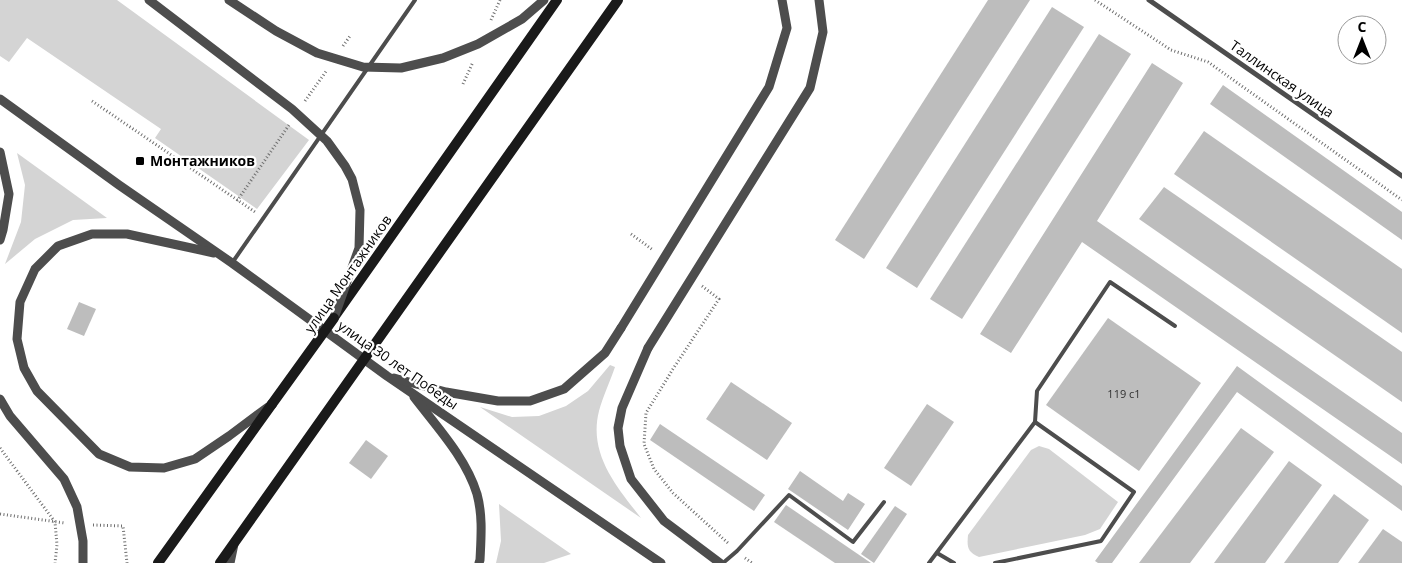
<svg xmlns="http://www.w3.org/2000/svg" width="1402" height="563" font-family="'Open Sans',sans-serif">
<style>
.green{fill:#d4d4d4}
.building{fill:#bdbdbd}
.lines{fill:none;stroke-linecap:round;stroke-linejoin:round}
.path{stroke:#6f6f6f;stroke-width:3;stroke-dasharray:1 2.5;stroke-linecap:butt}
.service{stroke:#4d4d4d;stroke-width:4}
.minor{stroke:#4d4d4d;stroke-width:5}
.tertiary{stroke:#4d4d4d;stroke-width:9}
.secondary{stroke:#1a1a1a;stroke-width:10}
.tertiary-bridge{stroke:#4d4d4d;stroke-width:9}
.secondary-bridge{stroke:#1a1a1a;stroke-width:10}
.poi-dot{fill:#000;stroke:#fff;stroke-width:2}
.labels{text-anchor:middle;stroke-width:4.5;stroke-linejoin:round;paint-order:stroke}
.number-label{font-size:11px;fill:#2f2f2f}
.street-label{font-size:14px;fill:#000;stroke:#fff}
.poi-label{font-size:14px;font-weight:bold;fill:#000;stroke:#fff;text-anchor:start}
</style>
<rect width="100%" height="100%" fill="#fff"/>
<!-- green -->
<g class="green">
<path d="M0 0H117L309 140 257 209 155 138 161 129 27 38 9 62 0 56Z"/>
<path d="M17 153 107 218 73 220 35 239 5 264 21 222 25 185Z"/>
<path d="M610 365 615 367C610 382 603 396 599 411 588 454 617 487 641 518L480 407 512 417 539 416 566 406 588 391Z"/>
<path d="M1039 446 1049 449 1118 502 1100 529 1085 535 979 557C967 552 967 547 968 535L1031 450Z"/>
<path d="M499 504 571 554 544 563H496L501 541Z"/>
</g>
<!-- building -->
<g class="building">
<path d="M988 0H1030L864 259 835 240Z"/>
<path d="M1052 7 1084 27 917 288 886 268Z"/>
<path d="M1099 34 1131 54 962 319 930 299Z"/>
<path d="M1152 63 1183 83 1097 221 1402 433V464L1082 242 1011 353 980 334Z"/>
<path d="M1223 85 1402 212V240L1210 104Z"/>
<path d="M1204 131 1402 269V333L1174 174Z"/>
<path d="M1164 187 1402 352V402L1139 219Z"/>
<path d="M79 302 96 309 84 336 67 329Z"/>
<path d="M1108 318 1201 383 1139 471 1046 405Z"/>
<path d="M1237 366 1402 486V511L1237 392 1112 563H1098L1095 561Z"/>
<path d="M731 382 792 423 767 460 706 419Z"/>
<path d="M927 404 954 422 911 486 884 468Z"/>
<path d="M660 424 765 495 754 511 650 440Z"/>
<path d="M1241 428 1274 452 1190 563H1139Z"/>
<path d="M366 440 388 456 371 479 349 463Z"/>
<path d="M1289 461 1322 485 1265 563H1214Z"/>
<path d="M800 471 843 501 848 493 865 504 848 530 788 489Z"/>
<path d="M1334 494 1369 520 1338 563H1284Z"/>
<path d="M786 505 871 563H835L774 522Z"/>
<path d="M895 506 907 514 874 563 861 554Z"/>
<path d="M1383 529 1402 542V563H1358Z"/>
</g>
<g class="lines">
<!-- path -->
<g class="path">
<path d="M1095 0 1171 50 1208 62 1402 200"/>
<path d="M491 20 500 0"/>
<path d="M343 46 350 36"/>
<path d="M463 84 473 62"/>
<path d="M92 101 255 212"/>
<path d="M305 101 327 70"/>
<path d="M237 201 289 125"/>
<path d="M631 234 653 250"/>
<path d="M702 286 719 299 673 369 646 413 644 444 654 469 673 493 729 544"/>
<path d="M0 448 55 522 57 545 55 563"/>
<path d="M0 514 65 523"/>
<path d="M93 525 123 526 127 563"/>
<path d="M745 558 752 563"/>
</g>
<!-- service -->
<g class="service">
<path d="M232 263 415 0"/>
<path d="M1035 422 1037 391 1110 282 1175 326"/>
<path d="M937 553 954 563"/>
<path d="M723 563 737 551 789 495 853 542 884 502"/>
<path d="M929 563 1035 422 1134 492 1101 541 995 563"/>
</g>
<!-- minor -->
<path class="minor" d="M1149 0 1402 176"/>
<!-- tertiary -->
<g class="tertiary">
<path d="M0 99 119 185 232 263 387 376 661 563"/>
<path d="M0 152 9 194 3 230 0 240"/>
<path d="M214 253 127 234H92L58 246 35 269 20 302 17 339 24 368 37 391 99 454 130 467 164 468 195 459 229 436 268 407"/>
<path d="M648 348 622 408 618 428 620 446 631 479 664 521 720 563"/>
<path d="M394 378 446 392 498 401H530L564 389 605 353 621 328"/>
<path d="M414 397C437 427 466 458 477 494 483 516 481 538 480 560L479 563"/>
<path d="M0 399 10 416 64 479 77 507 83 541V563"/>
<path d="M230 563 234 544"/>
</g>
<!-- secondary -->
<g class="secondary">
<path d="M335 316 557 0"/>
<path d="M158 563 272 404"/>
</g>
<!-- tertiary-bridge -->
<g class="tertiary-bridge">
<path d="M149 0 292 109 327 141 345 166 352 179 360 210 359 248 334 318"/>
<path d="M229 0 276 31 317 53 363 67 401 68 443 58 478 44 522 19 544 0"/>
<path d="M621 328 769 87 787 28 782 0"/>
<path d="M648 348 810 88 823 32 819 0"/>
</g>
<!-- secondary-bridge -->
<g class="secondary-bridge">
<path d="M272 404 334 318"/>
<path d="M220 563 618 0"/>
</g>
</g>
<!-- markers -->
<rect class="poi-dot" x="135" y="156" width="10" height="10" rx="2.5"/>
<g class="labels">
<!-- number labels -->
<g class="number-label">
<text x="1124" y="398">119 с1</text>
</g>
<!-- street labels -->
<g class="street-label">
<text transform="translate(1282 79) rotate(35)" y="5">Таллинская улица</text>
<text transform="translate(348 274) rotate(-55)" y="5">улица Монтажников</text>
<text transform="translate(398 365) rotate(35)" y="5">улица 30 лет Победы</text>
</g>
<!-- poi labels -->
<g class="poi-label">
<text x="150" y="166">Монтажников</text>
</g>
</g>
<!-- north arrow -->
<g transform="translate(1362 40)"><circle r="24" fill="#ffffff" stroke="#999999"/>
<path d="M0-4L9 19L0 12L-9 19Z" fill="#000000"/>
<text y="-8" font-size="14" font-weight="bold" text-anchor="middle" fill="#000000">С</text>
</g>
</svg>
